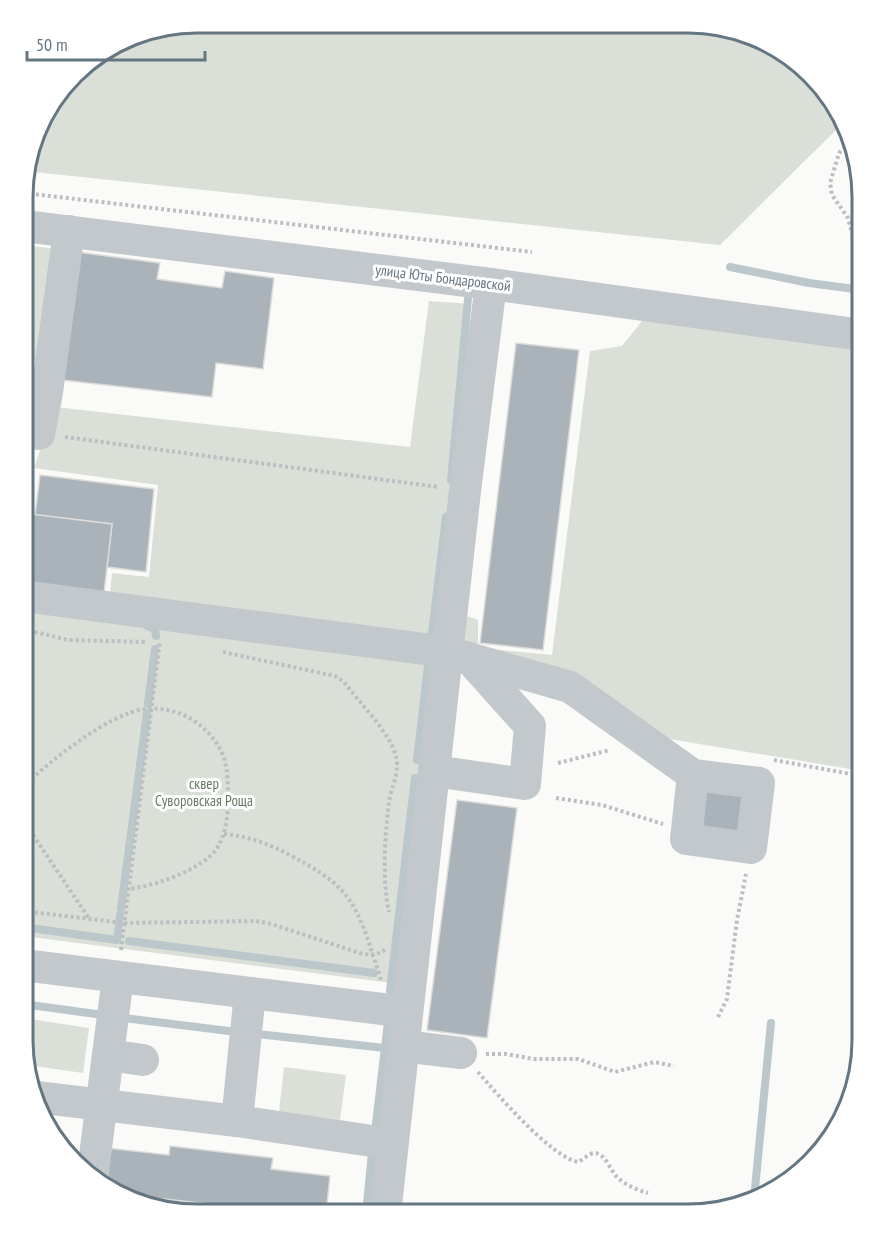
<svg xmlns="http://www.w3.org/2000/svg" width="885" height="1237" font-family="'PT Sans Narrow',sans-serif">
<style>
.green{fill:#dadfd7}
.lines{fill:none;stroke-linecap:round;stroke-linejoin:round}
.stream{stroke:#bbc7cb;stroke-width:8}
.building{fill:#aab3b9;stroke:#dcdcda;stroke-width:1.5}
.path{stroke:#bbbfc2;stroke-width:4;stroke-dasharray:3 3;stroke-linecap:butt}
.minor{stroke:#c3c8cc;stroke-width:32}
.labels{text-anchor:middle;stroke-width:6;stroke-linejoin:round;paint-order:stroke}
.street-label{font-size:15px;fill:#657683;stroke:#fff}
.park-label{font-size:15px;fill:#687a64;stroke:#fff}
.rim{fill:none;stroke:#657683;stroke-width:3}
</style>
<rect width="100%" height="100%" fill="#fafaf8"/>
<!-- green -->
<g class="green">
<path d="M197 23 711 24 794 58 845 121 720 245 25 171 46 110 82 66 140 32Z"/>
<path d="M24 245 57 249 44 369 35 361 24 344Z"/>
<path d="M429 301 470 304 455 507 438 646 109 605 112 573 149 577 158 485 34 468 55 407 410 447Z"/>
<path d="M647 315 860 348 862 353V771L652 736 472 652 457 633 461 614 478 620V648L552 655 590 351 622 346Z"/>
<path d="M23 602 440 656 400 984 23 936Z"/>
<path d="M23 1018 89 1028 83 1073 28 1065 23 1041Z"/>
<path d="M284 1067 346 1075 340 1120 279 1112Z"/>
</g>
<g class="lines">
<!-- stream -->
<g class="stream">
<path d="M730 267 809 283 862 290"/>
<path d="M451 480 468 299"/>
<path d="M147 626 155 629 156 636"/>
<path d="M431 642 446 517"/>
<path d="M148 704 155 649"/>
<path d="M417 760 429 658"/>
<path d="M121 908 147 713"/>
<path d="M23 927 117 940 120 915"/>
<path d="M129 941 374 973"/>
<path d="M390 991 415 778"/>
<path d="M23 1004 103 1015"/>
<path d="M124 1018 237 1032"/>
<path d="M257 1034 385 1048"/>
<path d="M375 1132 388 1022"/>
<path d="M754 1199 771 1023"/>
<path d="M366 1214 372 1153"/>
</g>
</g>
<!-- building -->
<g class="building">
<path d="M77 252 160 263 157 279 222 288 225 271 274 278 263 369 216 363 212 397 62 380Z"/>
<path d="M516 343 579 350 543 650 480 643Z"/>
<path d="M40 475 154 489 146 572 107 567 112 524 35 515Z"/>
<path d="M23 513 112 524 104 593 23 583Z"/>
<path d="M701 785 748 791 744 834 696 829Z"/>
<path d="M457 800 517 808 487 1038 427 1030Z"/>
<path d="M170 1146 273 1158 271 1169 330 1176 326 1213H262V1210L156 1198 155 1205 103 1184 107 1148 169 1155Z"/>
</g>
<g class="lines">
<!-- path -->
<g class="path">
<path d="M850 143 839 153 830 183 832 195 848 218 858 257 860 277 858 306 860 307"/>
<path d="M24 193 532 252"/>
<path d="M65 437 438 487"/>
<path d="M23 629 68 640 147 642"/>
<path d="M223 652 335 676 344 682C358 701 392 735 396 757 400 772 391 788 389 802 385 833 382 882 389 912"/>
<path d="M774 760 862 776"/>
<path d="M558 763 610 750"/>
<path d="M23 777 32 778"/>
<path d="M23 787C50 761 108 714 145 709 179 705 212 726 224 758 228 771 228 785 228 799 228 816 226 836 215 851 198 871 154 886 129 889"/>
<path d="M556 798 602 805 663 824"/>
<path d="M23 820 90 920"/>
<path d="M224 834C248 836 269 844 290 855 338 881 353 893 370 946 373 958 379 970 381 982"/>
<path d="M23 911 124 923 256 921 268 923 363 954C373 955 379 955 387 948"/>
<path d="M121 950 160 641"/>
<path d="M718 1017 727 999 737 920 746 874"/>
<path d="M486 1054H506L534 1059H578L615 1072 654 1062 674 1066"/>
<path d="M478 1072C498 1095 550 1156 578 1162 583 1160 589 1153 595 1153 606 1154 611 1172 618 1178 626 1185 637 1190 648 1193"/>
</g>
<!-- minor -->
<g class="minor">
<path d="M24 226 491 284 862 335"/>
<path d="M39 434 47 392 69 231"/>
<path d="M23 596 447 652 570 687 693 775 759 783 751 848 686 839 693 775"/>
<path d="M434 771 525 784 530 726 469 658"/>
<path d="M23 965 407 1012"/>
<path d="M403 1046 461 1053"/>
<path d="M108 1055 143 1060"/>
<path d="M36 1097 237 1121 392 1144"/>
<path d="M237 1121 250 993"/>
<path d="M92 1179 118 977"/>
<path d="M385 1214 465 491 491 284"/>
</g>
</g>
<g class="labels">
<!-- street labels -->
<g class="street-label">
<text transform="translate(443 278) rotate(7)" y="5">улица Юты Бондаровской</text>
</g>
<!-- park labels -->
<g class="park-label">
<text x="204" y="789">сквер<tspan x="204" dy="17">Суворовская Роща</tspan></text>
</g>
</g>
<!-- crop -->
<path d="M0 0H885V1237H0ZM197 33H688A164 164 0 0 1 852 197V1040A164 164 0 0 1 688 1204H197A164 164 0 0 1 33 1040V197A164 164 0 0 1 197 33Z" fill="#fff" fill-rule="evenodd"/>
<path class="rim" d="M197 33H688A164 164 0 0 1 852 197V1040A164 164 0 0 1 688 1204H197A164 164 0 0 1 33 1040V197A164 164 0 0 1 197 33Z"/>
<!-- scale -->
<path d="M27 51v9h178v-9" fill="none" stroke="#657683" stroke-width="3"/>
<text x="36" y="51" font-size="18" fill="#657683" stroke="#ffffff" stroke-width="4.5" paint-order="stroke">50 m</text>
</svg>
